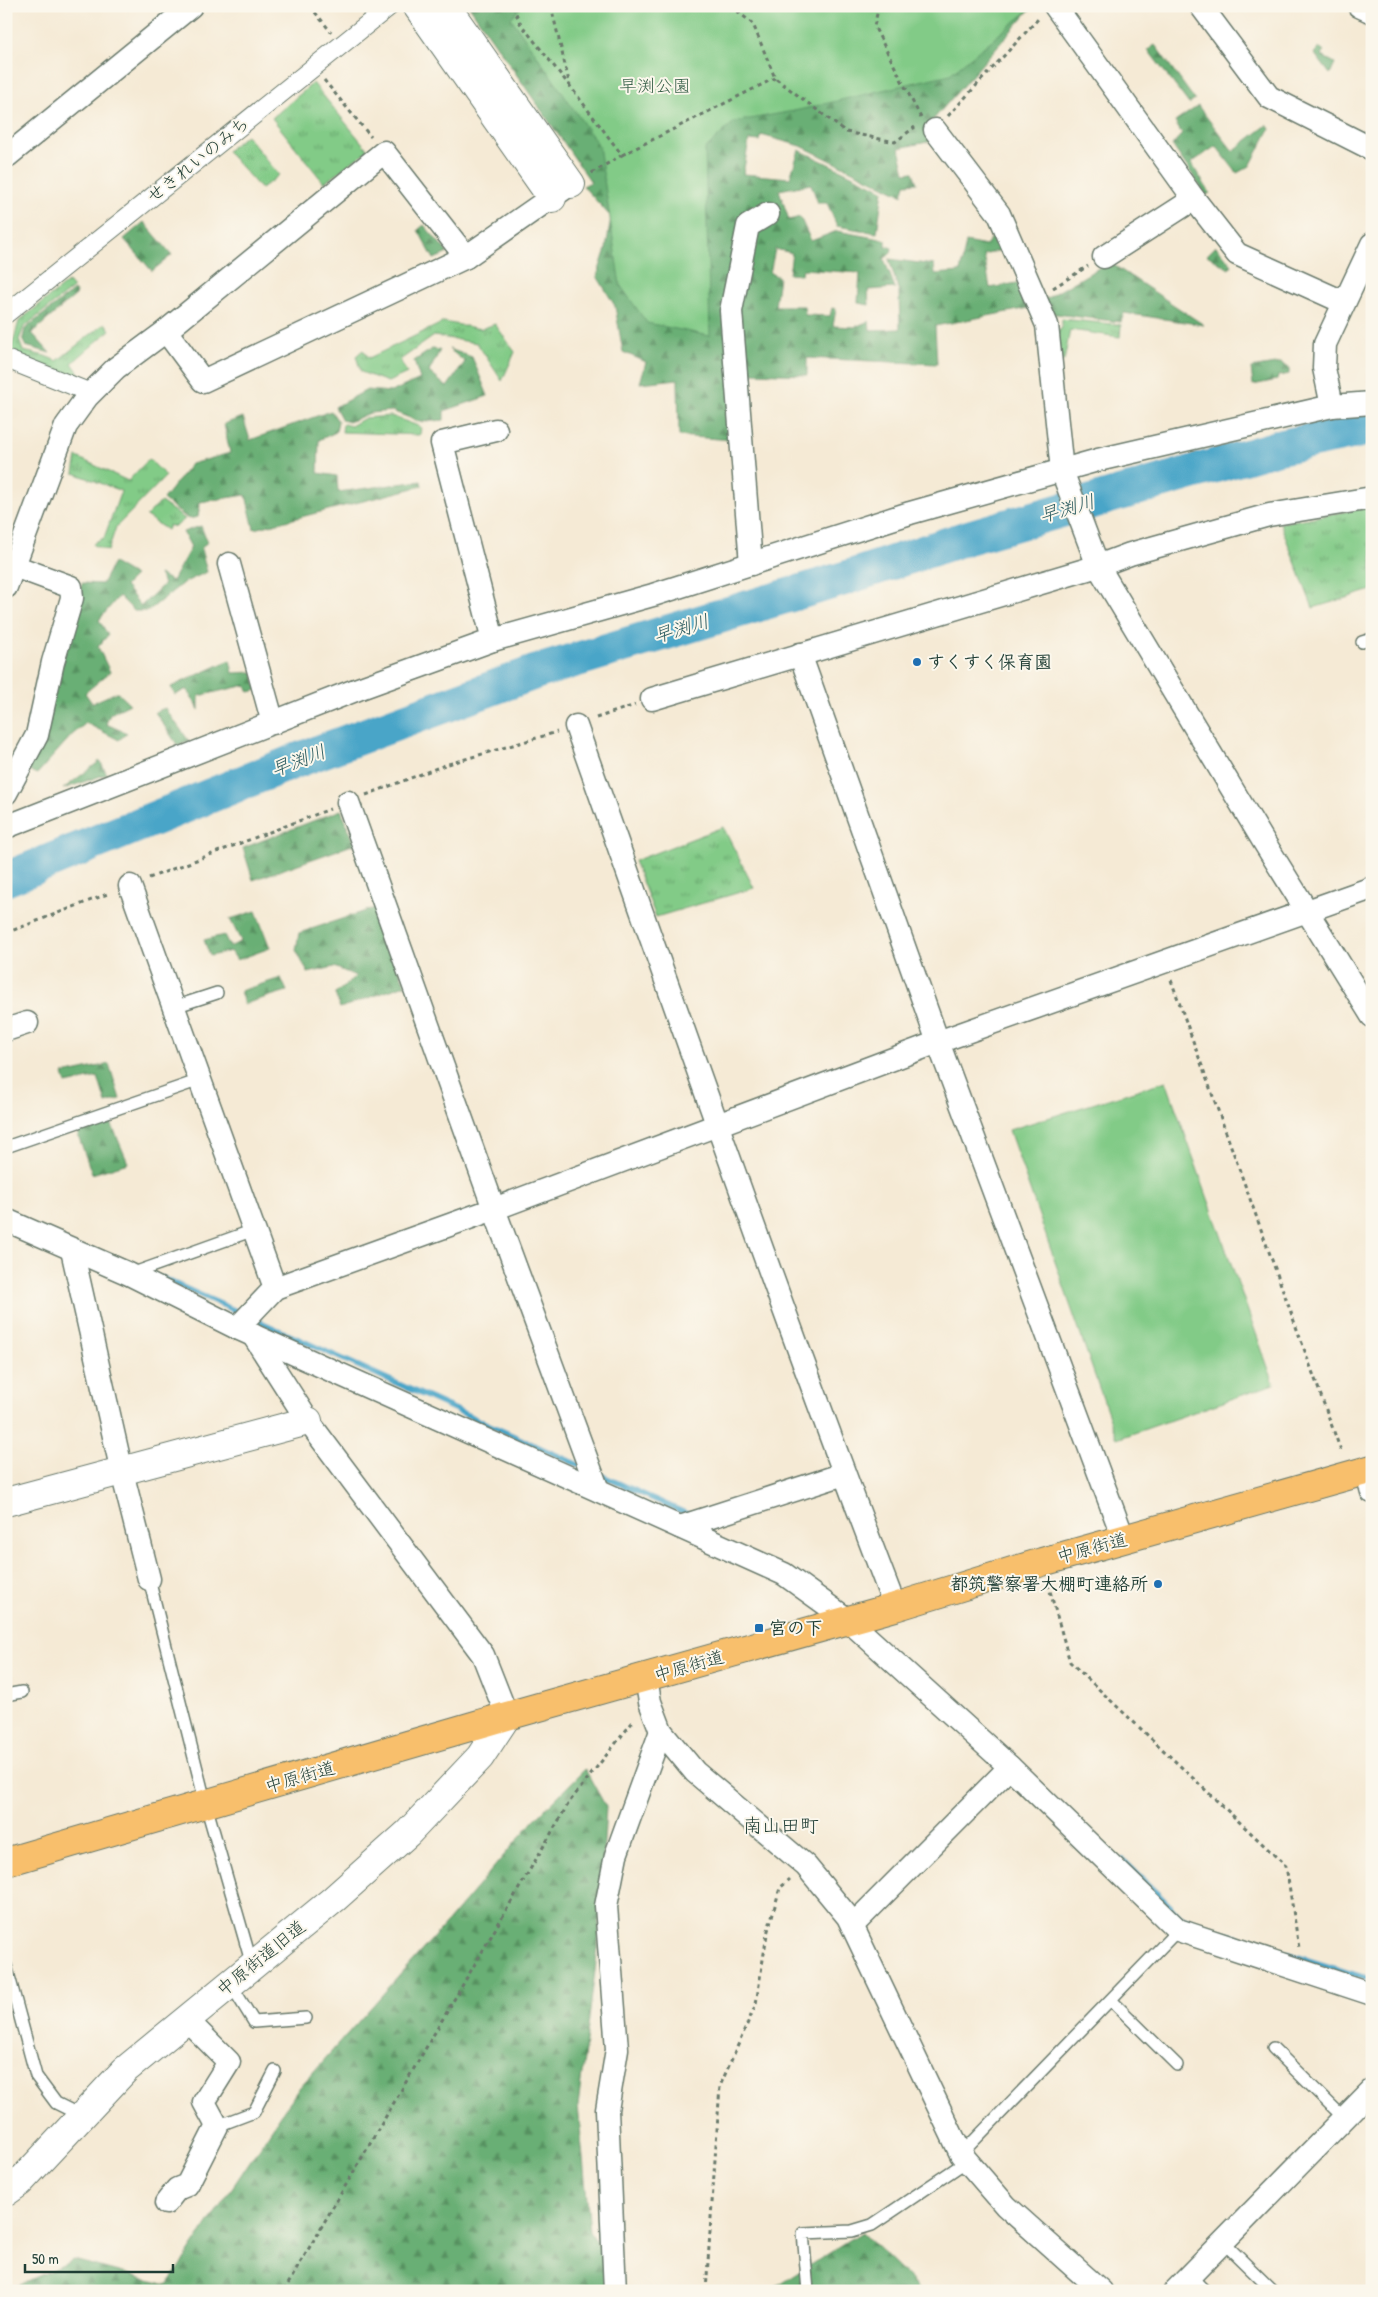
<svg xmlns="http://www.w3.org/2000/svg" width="1378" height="2297" font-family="'Patrick Hand','Klee One',sans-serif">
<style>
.grass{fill:url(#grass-tufts);stroke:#50845e}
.forest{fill:url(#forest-firs);stroke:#447654}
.green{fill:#82cb87;stroke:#50845e}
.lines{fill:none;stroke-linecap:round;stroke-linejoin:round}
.stream{stroke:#4aa5c8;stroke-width:5.5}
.river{stroke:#4aa5c8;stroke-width:35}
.service-casing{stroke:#6a7a6c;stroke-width:14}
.pedestrian-casing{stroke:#6a7a6c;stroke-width:20}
.minor-casing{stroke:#6a7a6c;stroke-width:25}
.tertiary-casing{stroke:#6a7a6c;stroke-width:30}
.primary-casing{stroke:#6a7a6c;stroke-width:30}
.path{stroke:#6a7a6c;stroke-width:3;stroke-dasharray:4 4;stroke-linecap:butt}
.service{stroke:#fff;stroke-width:11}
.pedestrian{stroke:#fff;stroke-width:18}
.minor{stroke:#fff;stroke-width:22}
.tertiary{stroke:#fff;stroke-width:28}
.primary{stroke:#f8bf6c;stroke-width:28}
.poi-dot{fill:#1f6fb2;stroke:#fbf7ec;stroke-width:2}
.labels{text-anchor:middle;stroke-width:4;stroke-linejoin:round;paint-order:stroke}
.park-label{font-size:18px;fill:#386049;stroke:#fbf7ec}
.street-label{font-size:18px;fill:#1f3d34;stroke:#fbf7ec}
.poi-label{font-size:18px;font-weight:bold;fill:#1f3d34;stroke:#fbf7ec;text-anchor:start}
.water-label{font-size:19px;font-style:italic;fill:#2c5c60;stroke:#fbf7ec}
.neighbourhood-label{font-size:19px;fill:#1f3d34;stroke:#fbf7ec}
</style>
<defs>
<pattern id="grass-tufts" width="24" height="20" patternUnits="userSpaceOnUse" patternTransform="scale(1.25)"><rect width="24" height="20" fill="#82cb87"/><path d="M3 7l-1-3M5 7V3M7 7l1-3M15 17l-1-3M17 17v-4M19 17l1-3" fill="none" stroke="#6aa66f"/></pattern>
<pattern id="forest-firs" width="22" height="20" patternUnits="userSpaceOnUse" patternTransform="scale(1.25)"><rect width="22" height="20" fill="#69af74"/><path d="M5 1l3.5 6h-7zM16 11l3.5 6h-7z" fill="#569060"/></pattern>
</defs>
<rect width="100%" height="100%" fill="#fbf7ec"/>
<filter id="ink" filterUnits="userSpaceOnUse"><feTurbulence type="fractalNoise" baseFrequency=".02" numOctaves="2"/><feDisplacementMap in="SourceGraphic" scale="10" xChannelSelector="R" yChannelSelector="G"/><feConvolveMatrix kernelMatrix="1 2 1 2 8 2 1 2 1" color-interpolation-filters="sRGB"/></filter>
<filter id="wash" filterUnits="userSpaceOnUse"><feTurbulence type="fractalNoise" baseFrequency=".0096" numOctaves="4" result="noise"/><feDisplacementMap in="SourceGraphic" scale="20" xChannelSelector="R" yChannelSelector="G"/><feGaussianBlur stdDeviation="1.12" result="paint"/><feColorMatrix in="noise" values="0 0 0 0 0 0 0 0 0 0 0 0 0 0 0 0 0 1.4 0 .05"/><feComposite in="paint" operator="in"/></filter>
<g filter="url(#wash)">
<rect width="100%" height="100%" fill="#f5ead5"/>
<!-- grass -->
<g class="grass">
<path d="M313 83 368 150 324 183 272 118Z"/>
<path d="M246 135 279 175 261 189 227 151Z"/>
<path d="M68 282 73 288 24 327 19 340 23 351 45 356 57 361 105 323 110 330 72 363 84 380 81 382 10 354 19 321Z"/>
<path d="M1062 319 1121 325 1120 337 1070 330 1064 361 1058 360 1057 332 1062 328Z"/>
<path d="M444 322 481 329 495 324 515 352 502 381 477 343 434 336 400 360 407 373 388 382 361 372 356 356 363 350 369 358Z"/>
<path d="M391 416 421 427 420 435 342 432 343 424 351 426 365 418Z"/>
<path d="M77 457 128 481 149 459 166 476 116 527 108 551 93 545 95 542 104 538 121 491 74 473Z"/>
<path d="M161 502 185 519 175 527 169 525 167 530 146 516Z"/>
<path d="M1372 507V590L1313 608 1280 523Z"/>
<path d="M723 827 754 888 656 917 634 861Z"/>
</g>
<!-- forest -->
<g class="forest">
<path d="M469 6H1033L924 130 932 141 899 148 905 173 913 172 917 183 905 184 902 195 801 146 761 135 760 141 749 140 743 174 790 178 799 150 883 190 877 233 837 226 827 203H818L811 184 779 190 789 220 800 217 811 241 837 231 886 240V246L892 248 891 253 884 259 895 288 868 290 869 305 858 303 860 273 803 269 801 275 789 274 792 253 775 249 770 273 779 277 775 306H804L805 315 830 316 832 308 836 309 833 326 855 327 869 321 870 330 900 329 899 292 889 259 934 265 935 274 960 272 966 242 986 246 996 232 1005 249 984 255 990 288 1017 283 1029 308 935 326 937 364 807 358V375L753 373 731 370 732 440 679 436 678 379 640 383 646 362 623 352 615 306 597 276 606 249 611 217 583 186 591 182Z"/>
<path d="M1155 45 1195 100 1189 104 1148 50Z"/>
<path d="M1320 48 1324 52 1322 56 1335 63 1330 74 1314 53Z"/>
<path d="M1198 106 1233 151 1267 125 1270 129 1250 166 1237 173 1216 146 1191 163 1210 193 1206 195 1172 145 1182 134 1175 122Z"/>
<path d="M144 222 172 255 152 271 124 239Z"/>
<path d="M424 225 448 253 434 259 418 230Z"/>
<path d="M1216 246 1232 265 1229 269 1207 255Z"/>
<path d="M1109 262 1204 325 1124 313 1121 322 1048 313 1042 301Z"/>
<path d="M74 290 77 294 32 333 50 353 26 346 23 338 25 329Z"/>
<path d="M432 349 440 350 429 372 447 387 465 362 449 349 472 357 488 396 444 411V420L420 422 392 411 370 413 349 422 342 420 335 407 367 390 391 392 420 379 414 361Z"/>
<path d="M1281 363 1289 368V374L1278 376 1277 380 1253 385 1251 368Z"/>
<path d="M331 411 338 421 336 432 319 440 318 473 337 476 338 492 421 481 422 486 254 529 246 495 200 502 198 517 188 519 163 499 191 464 230 453 224 424 243 417 250 440Z"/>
<path d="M201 526 207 542 201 549 207 572 183 583 148 611H134L119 596 99 620 108 635 98 647 110 672 85 693 92 703 117 692 130 704 110 714 106 724 127 733 119 740 86 723 72 735 37 774 25 769 82 583 102 584 113 563 135 576 125 586 141 606 164 584 159 574 172 581 191 547 183 532Z"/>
<path d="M230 660 233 673 253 672 257 690 249 692 246 685 199 696V710L187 689 175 695 171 687Z"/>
<path d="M165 708 189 741 178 746 155 712Z"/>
<path d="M100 761 107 774 63 789Z"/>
<path d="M341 810 355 844 253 880 243 848Z"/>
<path d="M375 908 405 985 340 1008 335 994 356 976 334 967 308 973 296 950 299 933Z"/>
<path d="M256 911 270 948 237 960 231 951 210 956 204 940 224 935 230 947 241 941 230 919Z"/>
<path d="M281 978 287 991 244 1004 240 991Z"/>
<path d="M109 1064 120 1099 106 1103 98 1077 66 1084 63 1074Z"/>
<path d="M109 1118 128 1163 92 1174 76 1129Z"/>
<path d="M585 1769 606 1807 598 1947 578 2106 590 2231 621 2291H6L74 2260 167 2285 299 2088 448 1921 535 1819Z"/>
<path d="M862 2232 922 2291H769Z"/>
</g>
<!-- green -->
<g class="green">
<path d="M522 6H1034L950 74 799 110 734 122 705 149 710 336 647 323 620 285 599 146 511 18Z"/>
<path d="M1166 1081 1274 1384 1117 1439 1009 1130Z"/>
</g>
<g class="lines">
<!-- stream -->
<g class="stream">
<path d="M162 1278 243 1314"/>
<path d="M254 1319 583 1467"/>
<path d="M598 1474 692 1516"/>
<path d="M1123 1860 1183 1919 1239 1938"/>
<path d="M1269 1948 1372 1980"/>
</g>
<!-- river -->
<path class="river" d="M6 879 298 760 536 672 846 578 963 539 1276 448 1372 428"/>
</g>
</g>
<g filter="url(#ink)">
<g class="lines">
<!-- service casing -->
<g class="service-casing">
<g id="service">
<path d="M1362 642 1372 639"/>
<path d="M174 1007 217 993"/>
<path d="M6 1147 200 1080"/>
<path d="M131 1274 254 1230"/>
<path d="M149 1579 206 1805 252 1965"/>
<path d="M6 1695 22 1692"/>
<path d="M6 1965 36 2076 56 2103 82 2116"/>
<path d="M230 1983 254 2022 306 2018"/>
<path d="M1111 2000 1177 2065"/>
<path d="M1273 2048 1344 2118"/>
<path d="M217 2126 254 2112 275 2071"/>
<path d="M961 2154 1178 1930"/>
<path d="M1224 2243 1273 2291"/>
<path d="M1190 2276 1205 2291"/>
<path d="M808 2291 803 2233 852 2231 872 2225 967 2161"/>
</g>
</g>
<!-- pedestrian casing -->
<g class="pedestrian-casing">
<g id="pedestrian">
<path d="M6 314 390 6"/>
<path d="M6 359 91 393"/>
</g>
</g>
<!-- minor casing -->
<g class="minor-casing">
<g id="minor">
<path d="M1055 6 1194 199 1237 254 1343 302"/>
<path d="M1201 6 1269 97 1372 149"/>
<path d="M1359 6 1372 12"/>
<path d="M935 130 999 214 1047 325 1062 471 1098 566 1264 842 1372 1016"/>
<path d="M6 157 191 6"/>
<path d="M1104 257 1194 199"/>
<path d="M166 331 203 381 466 257 565 188"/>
<path d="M1332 406 1324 368 1325 344 1372 244"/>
<path d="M229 564 273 723"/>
<path d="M751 564 731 311 748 226 768 214"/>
<path d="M6 587 66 426 87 397 116 368 166 331 384 152 466 257"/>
<path d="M493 640 442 443 496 430"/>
<path d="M800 654 938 1042 1124 1540"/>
<path d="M652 699 1098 566 1130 554 1269 515 1372 498"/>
<path d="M576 726C680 1020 783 1315 895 1607"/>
<path d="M6 793 37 735 53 662 72 598 71 587 14 566"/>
<path d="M348 802 494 1209 598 1490"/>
<path d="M6 827 358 689 493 640 653 595 910 513 1098 460 1332 406 1372 403"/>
<path d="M130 886 275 1288"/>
<path d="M6 1030 27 1023"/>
<path d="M6 1220 129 1274 237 1328 784 1574 848 1620 1010 1767 1178 1930 1372 1994"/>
<path d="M72 1250 122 1472 149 1579"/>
<path d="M237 1328 275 1288 494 1209 938 1042 1372 888"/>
<path d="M253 1335 308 1421 483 1655 507 1716"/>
<path d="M1366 1470 1372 1492"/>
<path d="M680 1527 844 1474"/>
<path d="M646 1678 650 1702 661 1731 695 1772 806 1866 848 1917 961 2154 1006 2206 1101 2291"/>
<path d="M853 1925 1010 1767"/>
<path d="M166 2203 177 2189 187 2185 217 2126 204 2102 229 2062 187 2020"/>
<path d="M615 2291 607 2110 617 2049 606 1906 616 1855 661 1731"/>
<path d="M1175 2291 1372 2090"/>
</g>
</g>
<!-- tertiary casing -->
<g class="tertiary-casing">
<g id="tertiary">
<path d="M417 6 552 198"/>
<path d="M446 6 571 184"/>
<path d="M6 1502 308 1421"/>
<path d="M6 2192 20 2182 125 2070 334 1899 408 1833 480 1757 507 1716"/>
</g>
</g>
<!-- primary casing -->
<g class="primary-casing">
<path id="primary" d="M6 1862 507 1716 895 1607 1042 1562 1372 1469"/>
</g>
<!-- path -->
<g class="path">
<path d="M310 6 331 32"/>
<path d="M513 6 520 23 569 85"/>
<path d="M551 6 570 86 622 155 590 174"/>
<path d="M731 6 753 24 775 78 846 132 895 142 915 127"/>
<path d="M879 6 874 26 921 118"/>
<path d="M324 80 371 137"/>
<path d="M948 116 1039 18"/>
<path d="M622 155 775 78"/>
<path d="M1053 288 1088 266"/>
<path d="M596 718 635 705"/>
<path d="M366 795 445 765 557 732"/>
<path d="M149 878 330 809"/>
<path d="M6 933 110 893"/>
<path d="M1171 980 1342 1454"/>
<path d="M1048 1584 1070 1662 1286 1866 1299 1948"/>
<path d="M284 2291 570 1801 635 1719"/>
<path d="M706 2291 720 2086 756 2004 767 1934 780 1888 790 1879"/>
</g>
<!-- service -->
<use href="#service" class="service"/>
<!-- pedestrian -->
<use href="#pedestrian" class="pedestrian"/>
<!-- minor -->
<use href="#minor" class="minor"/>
<!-- tertiary -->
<use href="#tertiary" class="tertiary"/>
<!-- primary -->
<use href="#primary" class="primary"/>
</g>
</g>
<!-- markers -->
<g class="poi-dot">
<circle cx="917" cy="662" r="5"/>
<circle cx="1158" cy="1584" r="5"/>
<rect x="754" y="1623" width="10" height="10" rx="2.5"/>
</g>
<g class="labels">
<!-- park labels -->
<g class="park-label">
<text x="655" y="92">早渕公園</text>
</g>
<!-- street labels -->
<g class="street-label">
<text transform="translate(198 160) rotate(-39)" y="6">せきれいのみち</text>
<text transform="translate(1092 1548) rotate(-15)" y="6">中原街道</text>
<text transform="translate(689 1666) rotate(-16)" y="6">中原街道</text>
<text transform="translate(300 1777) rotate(-16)" y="6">中原街道</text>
<text transform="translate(261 1958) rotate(-39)" y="6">中原街道旧道</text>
</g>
<!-- poi labels -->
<g class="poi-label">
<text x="927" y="668">すくすく保育園</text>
<text x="1148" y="1590" text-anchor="end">都筑警察署大棚町連絡所</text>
<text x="769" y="1634">宮の下</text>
</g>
<!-- water labels -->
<g class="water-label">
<text transform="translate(1067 508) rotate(-16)" y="7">早渕川</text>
<text transform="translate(681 628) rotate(-17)" y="7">早渕川</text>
<text transform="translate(298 760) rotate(-21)" y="7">早渕川</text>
</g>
<!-- neighbourhood labels -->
<g class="neighbourhood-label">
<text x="781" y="1832">南山田町</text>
</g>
</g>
<!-- margin -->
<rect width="1378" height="2297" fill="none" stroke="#fbf7ec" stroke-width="25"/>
<!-- scale -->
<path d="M25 2264v8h148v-8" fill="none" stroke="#1f3d34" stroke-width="2.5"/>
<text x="32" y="2264" font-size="15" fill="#1f3d34" stroke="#fbf7ec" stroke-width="4" paint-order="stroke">50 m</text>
</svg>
